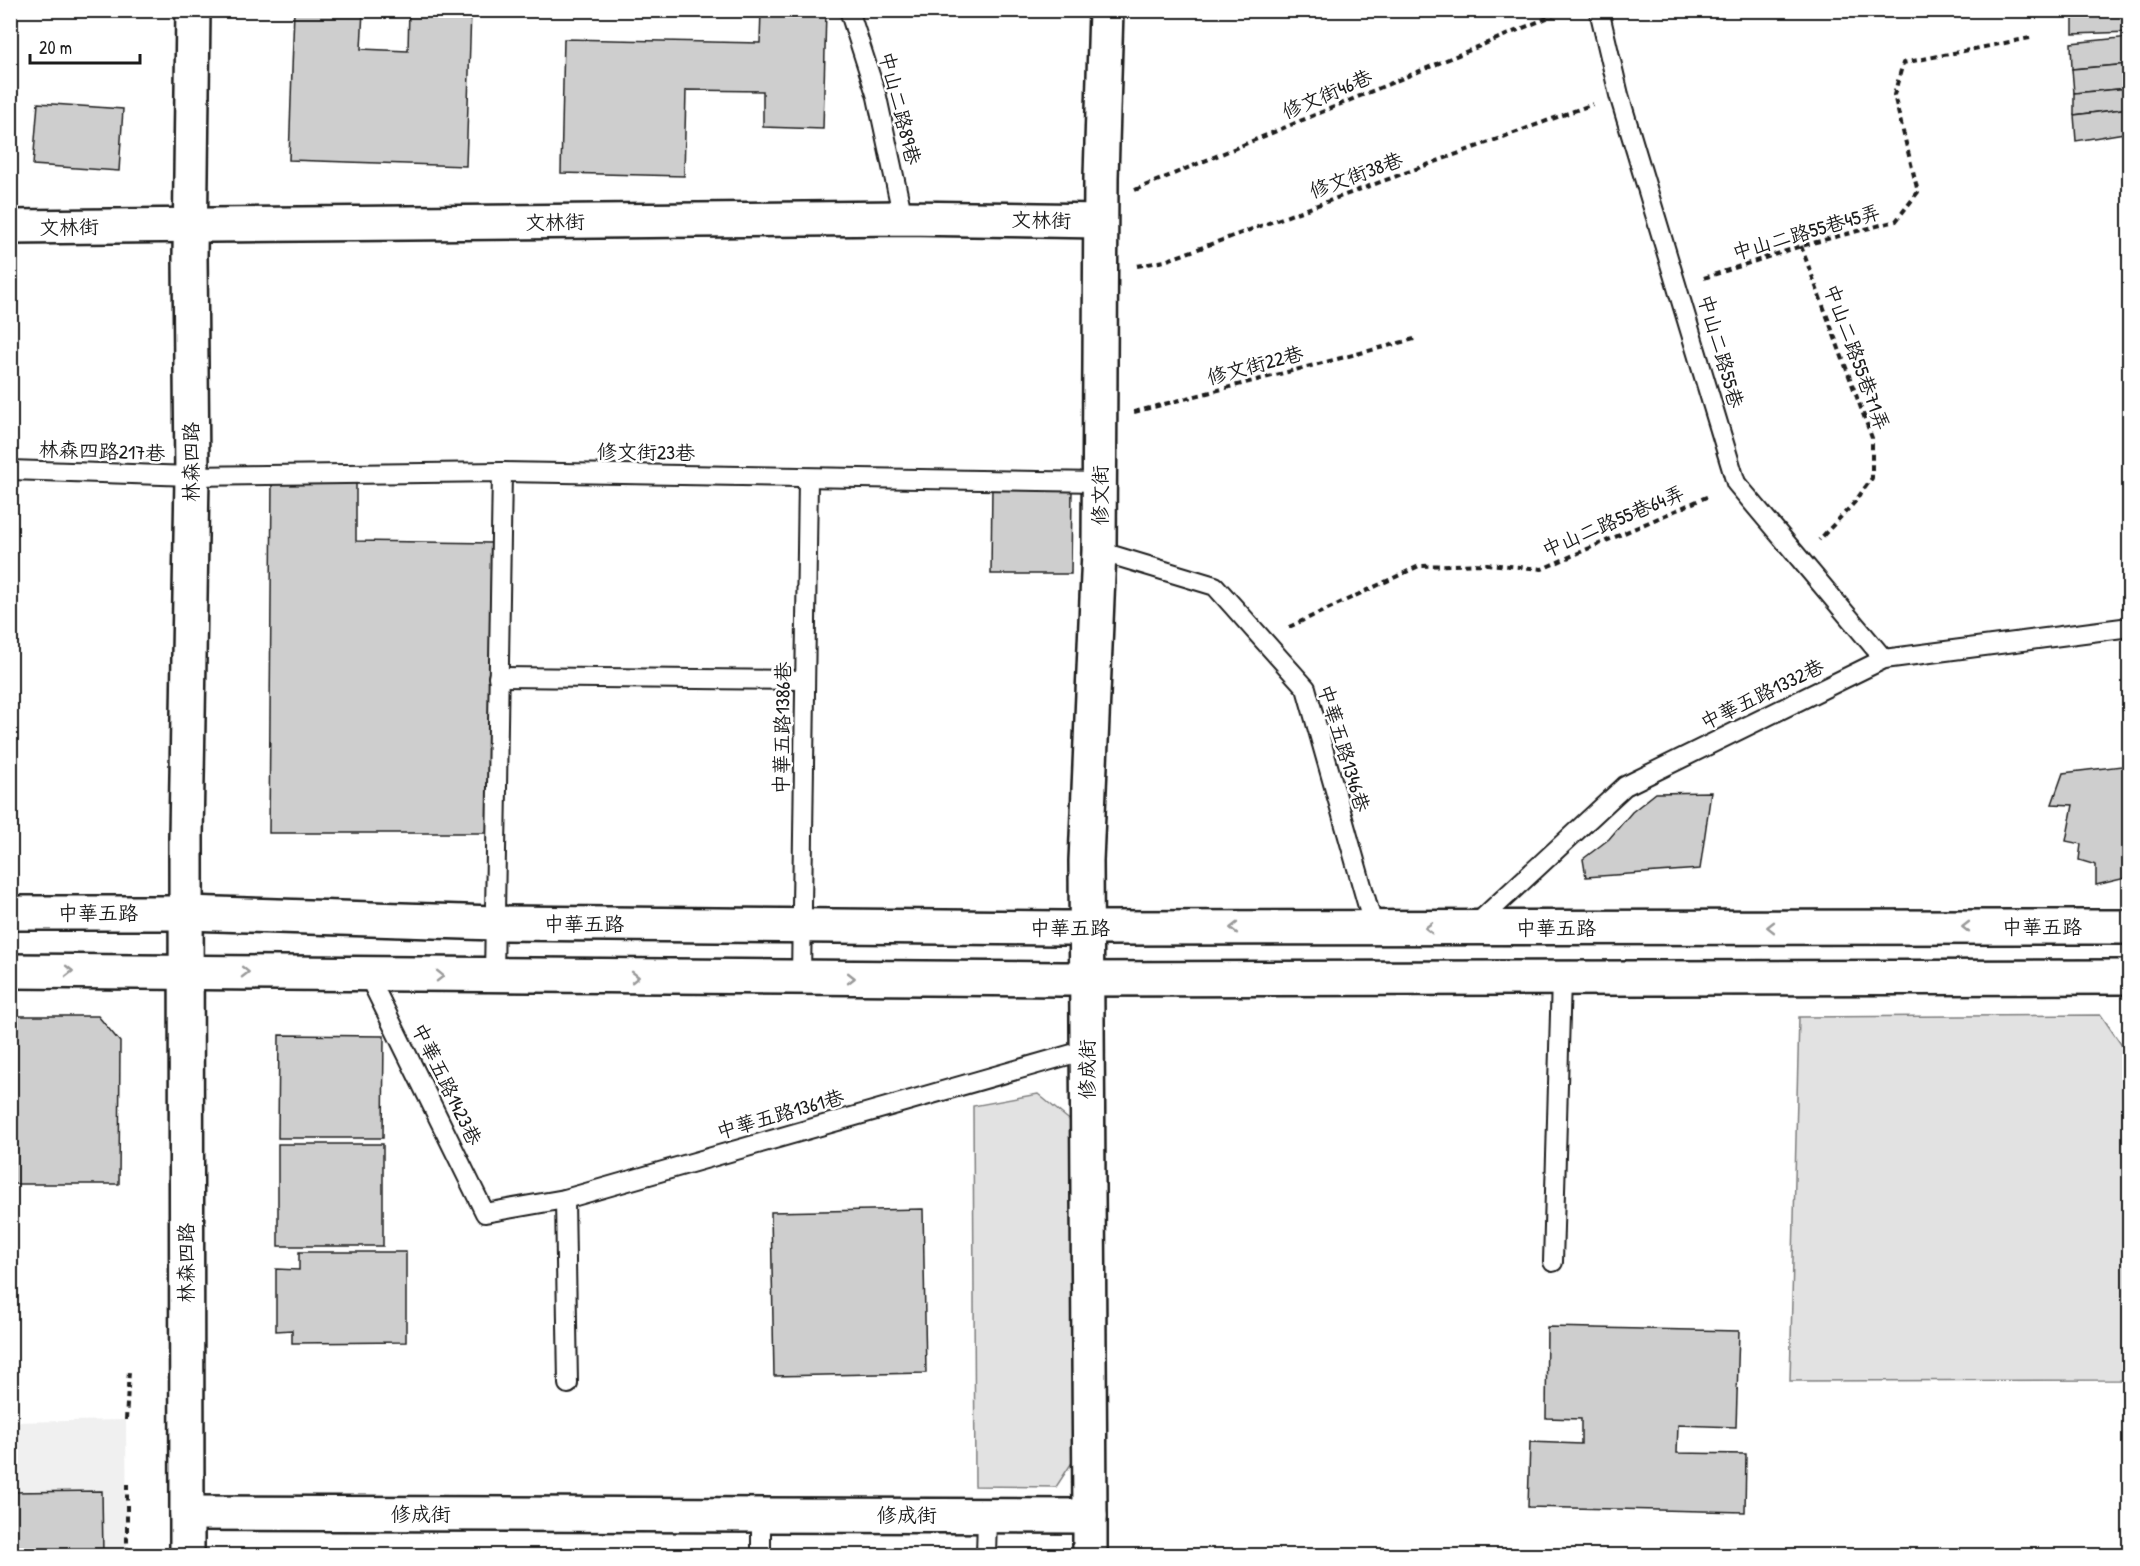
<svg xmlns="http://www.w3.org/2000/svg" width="2140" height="1566" font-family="'Patrick Hand','LXGW WenKai TC',sans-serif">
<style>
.built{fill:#f0f0f0}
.green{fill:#e2e2e2;stroke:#7f7f7f;stroke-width:1.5}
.building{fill:#cecece;stroke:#1c1c1c;stroke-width:1.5}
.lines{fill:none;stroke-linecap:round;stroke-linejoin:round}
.service-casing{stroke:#1c1c1c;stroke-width:22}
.minor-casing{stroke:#1c1c1c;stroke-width:38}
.secondary-casing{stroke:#1c1c1c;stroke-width:38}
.path{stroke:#1c1c1c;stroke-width:4;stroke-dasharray:6 4.5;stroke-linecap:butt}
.service{stroke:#fff;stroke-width:18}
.minor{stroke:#fff;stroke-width:33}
.secondary{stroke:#fff;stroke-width:33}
.oneway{stroke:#999}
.labels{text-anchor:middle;stroke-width:5;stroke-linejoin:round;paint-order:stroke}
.street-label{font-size:20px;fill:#1c1c1c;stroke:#fff}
</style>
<rect width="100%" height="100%" fill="#fff"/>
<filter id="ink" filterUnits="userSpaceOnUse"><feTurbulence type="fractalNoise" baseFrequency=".0167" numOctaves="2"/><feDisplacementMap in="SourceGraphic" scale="12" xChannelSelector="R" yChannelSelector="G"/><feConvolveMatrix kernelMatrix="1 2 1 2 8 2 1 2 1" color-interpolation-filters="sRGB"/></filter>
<g filter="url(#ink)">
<!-- built -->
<path class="built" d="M126 1420 127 1555H11L10 1422Z"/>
<!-- green -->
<g class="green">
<path d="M2101 1015 2129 1056V1380L1790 1381 1799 1017Z"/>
<path d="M1038 1094 1073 1123V1461L1056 1487 975 1486 973 1106Z"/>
</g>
<!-- building -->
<g class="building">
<path d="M294 10H363L361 49 408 51 409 10H471L466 166 289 160Z"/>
<path d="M761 10H826L823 129 763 127V91L686 90 684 176 561 173 564 39 760 43Z"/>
<path d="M2073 10H2130V32L2073 34Z"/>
<path d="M2130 37V64L2072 69 2071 43Z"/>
<path d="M2130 64V88L2074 93 2072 69Z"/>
<path d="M2130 88V108L2074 115V93Z"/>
<path d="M38 103 123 109 119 171 33 165Z"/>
<path d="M2130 108V132L2076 141 2074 115Z"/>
<path d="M272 479 356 480V541L491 543 488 833H269Z"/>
<path d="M992 486 1072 487 1071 574H991Z"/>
<path d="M2130 765V877L2096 885V865L2079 860 2081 844 2066 841 2073 805 2052 804 2063 773Z"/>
<path d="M1711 792 1700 869 1586 877 1583 859 1609 839 1632 812 1656 793Z"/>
<path d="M10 1016H98L120 1042 119 1184H12Z"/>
<path d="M279 1035 384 1036 383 1138H278Z"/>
<rect x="278" y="1144" width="105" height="102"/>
<path d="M923 1209 926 1373 774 1376 771 1212Z"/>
<path d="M299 1252H406V1342L292 1343V1330L276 1331V1269L299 1270Z"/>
<path d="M1547 1327 1739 1331 1736 1427 1678 1425 1677 1453 1746 1454 1745 1512 1528 1507 1530 1442 1581 1444V1419L1546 1418Z"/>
<path d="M102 1491 103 1556H10V1492Z"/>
</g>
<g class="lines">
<!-- service casing -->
<g class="service-casing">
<g id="service">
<path d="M849 10 877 97 903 218"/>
<path d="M1599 10 1619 95 1736 483 1884 659"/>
<path d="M10 470 192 476 502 472 1099 482"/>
<path d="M1099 551 1215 586 1306 688 1374 928"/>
<path d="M498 677 805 680"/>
<path d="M1474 926 1625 786 1884 659 2130 627"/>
<path d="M368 975 485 1213 565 1199 1086 1050"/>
<path d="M494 977 502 472"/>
<path d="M801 978 808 479"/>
<path d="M565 1199 568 1384"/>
<path d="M1553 1262 1561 978"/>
<path d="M761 1556V1515"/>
<path d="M986 1556 987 1516"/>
</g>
</g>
<!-- minor casing -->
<g class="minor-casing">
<g id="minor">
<path d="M10 227 903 218 1100 221"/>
<path d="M187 1513 1090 1516 1086 861 1099 551 1101 177 1106 10"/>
<path d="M1090 1516V1556"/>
<path d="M187 1556 186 837 192 476 190 256 193 10"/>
</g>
</g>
<!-- secondary casing -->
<g class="secondary-casing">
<g id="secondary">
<path d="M10 913H187L495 923 1063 928 2130 927"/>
<path d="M10 971 1062 979 2130 977"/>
</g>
</g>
<!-- path -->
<g class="path">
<path d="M1135 190 1566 10"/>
<path d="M1801 246 1872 438V478L1854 503 1819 540"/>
<path d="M1137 266 1165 261 1593 104"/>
<path d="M1704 278 1801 246 1896 221 1918 192 1894 95 1903 63 2030 38"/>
<path d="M1134 412 1418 338"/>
<path d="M1289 627 1419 566 1487 564 1542 569 1711 495"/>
<path d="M126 1420 129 1371"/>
<path d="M127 1484V1556"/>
</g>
<!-- service -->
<use href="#service" class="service"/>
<!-- minor -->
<use href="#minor" class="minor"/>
<!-- secondary -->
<use href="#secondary" class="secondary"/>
</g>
<!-- one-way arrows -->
<defs><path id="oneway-chevron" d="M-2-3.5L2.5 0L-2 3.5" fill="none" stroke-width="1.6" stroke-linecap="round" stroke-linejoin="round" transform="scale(1.5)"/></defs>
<g class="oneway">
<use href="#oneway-chevron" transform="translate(1771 927) rotate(180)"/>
<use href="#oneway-chevron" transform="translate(1966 927) rotate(180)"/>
<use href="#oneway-chevron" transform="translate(1234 928) rotate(-180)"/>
<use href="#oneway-chevron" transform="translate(1429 928) rotate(180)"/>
<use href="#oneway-chevron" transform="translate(69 971)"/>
<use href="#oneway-chevron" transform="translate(245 972) rotate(1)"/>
<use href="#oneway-chevron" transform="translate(440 976) rotate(1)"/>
<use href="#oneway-chevron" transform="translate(635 977)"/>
<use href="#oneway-chevron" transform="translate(851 978)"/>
</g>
</g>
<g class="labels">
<!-- street labels -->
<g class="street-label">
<text transform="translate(1327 94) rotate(-23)" y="7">修文街46巷</text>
<text transform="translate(900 108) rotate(76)" y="7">中山二路89巷</text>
<text transform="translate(1356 175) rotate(-20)" y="7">修文街38巷</text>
<text transform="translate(1041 220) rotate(1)" y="7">文林街</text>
<text transform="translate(555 222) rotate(-1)" y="7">文林街</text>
<text transform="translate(69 227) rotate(-1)" y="7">文林街</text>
<text transform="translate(1806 232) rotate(-16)" y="7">中山二路55巷45弄</text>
<text transform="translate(1721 351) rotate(74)" y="7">中山二路55巷</text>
<text transform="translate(1857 357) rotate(70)" y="7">中山二路55巷71弄</text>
<text transform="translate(1255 365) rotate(-15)" y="7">修文街22巷</text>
<text transform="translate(102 451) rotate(2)" y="7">林森四路217巷</text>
<text transform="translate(646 452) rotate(1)" y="7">修文街23巷</text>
<text transform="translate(191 462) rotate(-90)" y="7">林森四路</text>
<text transform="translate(1100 495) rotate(-90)" y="7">修文街</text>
<text transform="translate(1613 521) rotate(-23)" y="7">中山二路55巷64弄</text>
<text transform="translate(1762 694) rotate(-26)" y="7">中華五路1332巷</text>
<text transform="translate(782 728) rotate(-89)" y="7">中華五路1386巷</text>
<text transform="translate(1344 748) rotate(73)" y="7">中華五路1346巷</text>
<text x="98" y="920">中華五路</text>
<text x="584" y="931">中華五路</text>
<text x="2042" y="934">中華五路</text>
<text x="1070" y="935">中華五路</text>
<text x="1556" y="935">中華五路</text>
<text transform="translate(1087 1069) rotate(-90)" y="7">修成街</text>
<text transform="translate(447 1084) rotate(64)" y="7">中華五路1423巷</text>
<text transform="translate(780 1114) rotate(-16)" y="7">中華五路1361巷</text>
<text transform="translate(186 1263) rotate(-90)" y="7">林森四路</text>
<text x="421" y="1521">修成街</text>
<text x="907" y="1522">修成街</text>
</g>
</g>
<!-- margin -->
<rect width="2140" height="1566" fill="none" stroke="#fff" stroke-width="36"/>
<rect x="18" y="18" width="2104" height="1530" fill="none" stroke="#1c1c1c" stroke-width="2" filter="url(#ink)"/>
<!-- scale -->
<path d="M30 54v9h110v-9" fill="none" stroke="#1c1c1c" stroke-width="3"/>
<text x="39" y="54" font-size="18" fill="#1c1c1c" stroke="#ffffff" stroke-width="4.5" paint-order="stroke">20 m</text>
</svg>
